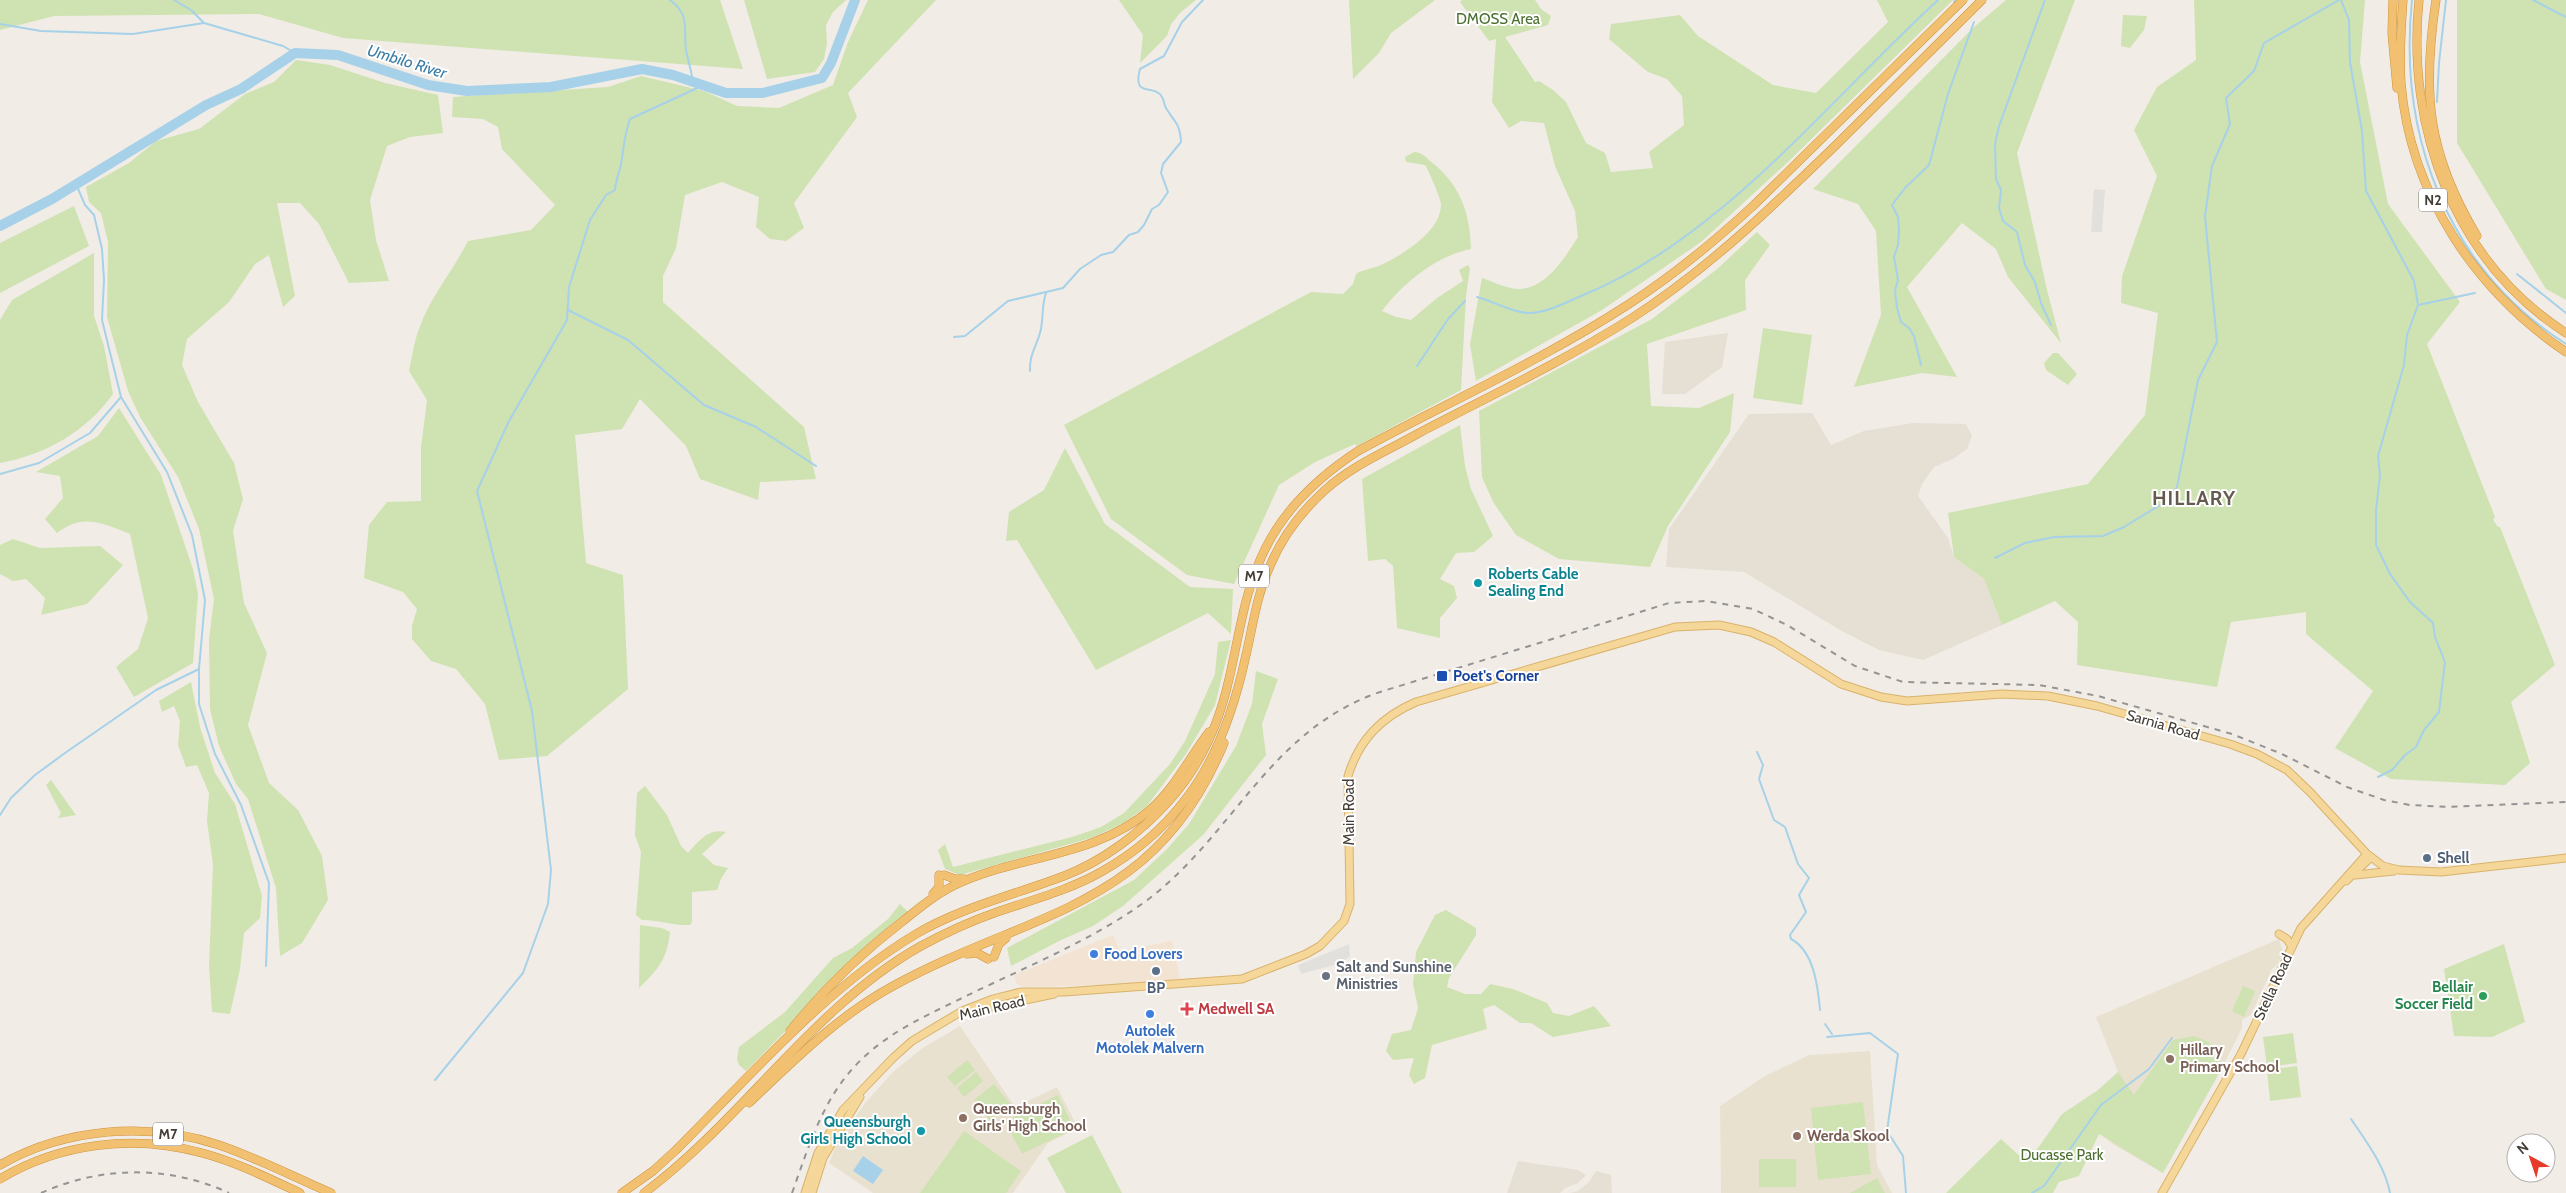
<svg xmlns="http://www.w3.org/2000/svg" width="2566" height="1193" font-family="Cabin,sans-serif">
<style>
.residential{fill:#e5dfd4}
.commercial{fill:#f2e3d2}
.education{fill:#e9e1d0}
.green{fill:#cfe2b1}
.parking{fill:#e2e0dd}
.water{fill:#a6d1e9}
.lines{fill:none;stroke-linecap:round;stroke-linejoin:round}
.stream{stroke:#a6d1e9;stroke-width:2}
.river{stroke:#a6d1e9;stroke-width:10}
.major-casing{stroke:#d9b26c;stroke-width:9}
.highway-casing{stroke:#cf9442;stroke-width:9}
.major{stroke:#f5d79a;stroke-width:7}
.highway{stroke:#f1c071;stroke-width:8}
.rail{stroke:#949494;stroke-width:2;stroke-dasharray:6 6;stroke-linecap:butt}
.culture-dot{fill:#0f9aa8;stroke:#fff;stroke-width:2}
.transit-dot{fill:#1a4fb4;stroke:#fff;stroke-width:2}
.service-dot{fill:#5c6f8a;stroke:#fff;stroke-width:2}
.shop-dot{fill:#3f7fe0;stroke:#fff;stroke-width:2}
.worship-dot{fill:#6b7280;stroke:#fff;stroke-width:2}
.leisure-dot{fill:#2e9e5b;stroke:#fff;stroke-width:2}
.health-dot{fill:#e0444e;stroke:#fff;stroke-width:2}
.education-dot{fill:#8d6e63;stroke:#fff;stroke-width:2}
.labels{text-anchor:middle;stroke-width:4;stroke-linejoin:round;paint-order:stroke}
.shield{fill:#fff;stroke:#7b7772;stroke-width:1}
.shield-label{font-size:14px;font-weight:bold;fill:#433d36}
.park-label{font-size:15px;fill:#4a6f2e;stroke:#fff}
.culture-label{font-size:15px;font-weight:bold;fill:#0d838f;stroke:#fff;text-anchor:start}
.transit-label{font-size:15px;font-weight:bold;fill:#164399;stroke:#fff;text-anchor:start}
.street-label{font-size:15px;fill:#433d36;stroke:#fff}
.service-label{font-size:15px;font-weight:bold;fill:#4e5e75;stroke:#fff;text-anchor:start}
.shop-label{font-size:15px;font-weight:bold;fill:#366cbe;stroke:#fff;text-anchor:start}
.worship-label{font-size:15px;font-weight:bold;fill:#5b616d;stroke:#fff;text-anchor:start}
.leisure-label{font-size:15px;font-weight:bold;fill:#27864d;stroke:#fff;text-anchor:end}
.health-label{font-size:15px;font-weight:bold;fill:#be3a42;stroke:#fff;text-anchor:start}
.education-label{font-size:15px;font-weight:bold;fill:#785e54;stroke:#fff;text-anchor:start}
.water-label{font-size:16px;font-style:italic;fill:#397da5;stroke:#fff}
.district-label{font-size:20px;font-weight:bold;letter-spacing:1px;fill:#655a4e;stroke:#fff}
</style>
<rect width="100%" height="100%" fill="#f1ede6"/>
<!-- residential -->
<g class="residential">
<path d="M1728 333 1722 367 1685 394H1662L1665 342Z"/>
<path d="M1812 413 1831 445 1864 431 1913 423 1966 424 1972 436 1967 449 1953 459 1934 467 1922 484 1918 496 1948 538 1954 557 1984 579 2002 625 1923 660 1879 650 1840 630 1744 572 1666 567 1669 529 1749 414Z"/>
<path d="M1518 1161 1578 1170 1586 1175 1578 1183 1565 1188 1560 1193H1507Z"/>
<path d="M1596 1171 1611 1175 1612 1193H1570L1578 1191 1589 1182Z"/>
</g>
<!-- commercial -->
<path class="commercial" d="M1113 935 1120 951 1172 941 1181 983 1025 987 1017 984 1014 975Z"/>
<!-- education -->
<g class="education">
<path d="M2279 939 2283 952 2278 964 2272 969 2251 1015 2242 1020V1028L2219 1074 2163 1173 2114 1145 2108 1140 2133 1096 2118 1072 2096 1017Z"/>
<path d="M960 1026 1015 1107 1057 1087 1078 1128 1048 1143 1013 1193H873L829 1163 837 1143 865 1103 893 1072 921 1049Z"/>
<path d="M1870 1051 1877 1165 1892 1193H1721L1720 1106 1765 1076 1809 1055Z"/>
</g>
<!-- green -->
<g class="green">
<path d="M0 0H720L743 69 343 38 259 14 54 16 0 30Z"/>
<path d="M744 0H846L833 12 826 25 827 43 824 59 815 72 767 79Z"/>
<path d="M868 0H936L848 93 857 117 794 203 804 228 786 241 770 239 756 227 759 197 722 182 685 195 676 248 663 276V302L804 427 816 479 760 482 758 500 700 479 686 446 640 399 622 429 575 435 586 563 623 575 628 689 547 756 499 760 485 704 456 669 431 661 412 639V626L417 609 403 592 364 578 369 525 387 502 421 501V447L427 400 409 371C412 357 414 342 419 329 430 297 453 271 468 241L531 230 555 205 502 149 498 127 483 119 452 117 453 97 608 87 641 76 704 91 737 106 779 108 833 85 848 42Z"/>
<path d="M1119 0H1196L1181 12 1171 24 1167 36 1140 63 1143 35Z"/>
<path d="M1349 0H1435L1391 33 1379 53 1353 79Z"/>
<path d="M1462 0H1535L1541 9 1551 16 1548 25 1505 37 1535 82 1539 81 1553 90 1566 102 1586 143 1605 153 1611 172 1653 168 1649 152 1684 125 1682 96 1667 79 1648 72 1609 39 1611 24 1680 15 1698 36 1773 85 1816 93 1888 22 1877 0H1953L1789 161 1701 242 1602 310 1476 381 1470 344 1482 278C1491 281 1501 286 1511 288 1542 295 1564 259 1578 237L1575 211 1555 166 1544 123 1521 121 1509 128 1492 102 1496 39 1489 41 1460 2Z"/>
<path d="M2006 0H2075L2017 153 2047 290 2061 343 2008 277 1996 249 1962 223 1907 287 1957 377 1922 373 1854 387 1881 315 1876 231 1858 204 1813 189 1973 28Z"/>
<path d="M2194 0H2365L2360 62 2388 204 2460 302 2427 344 2495 517 2493 520 2498 527H2500L2555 665 2511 702 2530 763 2505 785 2391 779 2335 748 2373 691 2306 634V612L2231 622 2217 687 2077 665 2078 622 2055 601 2002 625 1984 579 1954 557 1948 513 2088 484 2145 415 2158 313 2121 303 2122 276 2157 176 2134 130 2157 87 2196 60Z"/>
<path d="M2457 0H2566V300L2546 289 2457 143Z"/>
<path d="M2123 15 2147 16 2144 30 2130 48 2121 46Z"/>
<path d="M296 60 330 65 385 83 438 95 443 133 410 137 387 146 370 200 376 240 389 281 349 283 319 224 300 203H277L295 296 283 307 269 255 255 264 229 302 187 339 182 365 198 402 234 463 243 499 233 531 244 603 267 653 248 725 269 783 298 810 322 856 328 900 302 943 280 956 276 888 248 799 236 784 219 746 210 709 209 639 214 599 199 529 178 477 140 417 128 391 107 317 108 242 101 213 89 202 86 187 129 163 156 141 199 129 245 94 274 82Z"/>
<path d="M1414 152C1421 152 1425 156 1430 161 1460 184 1470 212 1471 249 1436 256 1403 283 1382 311L1396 317 1411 320 1437 298 1463 281 1459 270 1468 265 1470 268 1466 296 1461 390 1357 446 1355 444 1315 462 1279 485 1234 584 1187 575 1111 519 1064 425 1311 292 1343 294 1353 284 1356 274C1364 269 1372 269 1381 265 1402 255 1442 231 1441 204 1441 199 1428 169 1425 165L1406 162 1405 157Z"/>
<path d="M74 206 89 246 0 293V243Z"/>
<path d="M1757 232 1770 245 1745 280 1746 310 1647 344 1651 406 1699 408 1734 393 1730 432 1668 526 1650 567 1559 559 1516 535 1493 502 1482 477 1479 411 1652 319 1716 270Z"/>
<path d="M94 253V316L104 346 113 394C87 431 45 455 0 463V320L12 300Z"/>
<path d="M1763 328 1812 335 1802 405 1753 398Z"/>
<path d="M2053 353H2058L2077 374 2068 385 2046 370 2044 363Z"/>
<path d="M119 408 161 475 193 569 198 594 193 663 134 697 116 667 138 649 148 618 130 534C102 523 83 513 57 533L45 519 63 498 60 476 36 472 98 436Z"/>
<path d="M1460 425 1465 466 1471 489 1493 536 1474 552 1456 553 1440 579 1454 586 1457 598 1440 618V638L1397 628 1393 566 1385 559 1368 561 1362 479Z"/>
<path d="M1065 448 1105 524 1190 587 1233 589 1231 634 1208 613 1096 670 1017 540 1006 541 1009 512 1044 490Z"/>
<path d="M13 539 40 548 100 546 123 565 87 604 41 615 45 598 26 579 13 581 0 574V545Z"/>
<path d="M1231 640 1215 705 1186 754 1147 806 1122 824 1091 838 960 875 945 869 938 850 945 844 953 867 1072 837 1101 827 1124 813 1170 764 1185 741 1215 674 1218 642Z"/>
<path d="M1256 671 1278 679 1262 724 1266 755 1203 835 1123 906 1093 926 1061 940 1011 966 1007 948 1134 880 1167 849 1189 824 1236 746 1252 704Z"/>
<path d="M191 682 200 727 215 773 235 804 262 896 260 918 244 933 240 969 230 1014 212 1012 209 966 213 865 207 821 209 793 197 765 186 767 178 745 180 721 174 706 162 712 159 701Z"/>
<path d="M51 780 76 815 58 818 61 813 46 785Z"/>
<path d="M645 786 667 815 681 846 688 853C699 841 708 828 726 832L702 854 714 865 728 868 721 879 717 890 692 892V922L690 925C674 926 659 920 642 920L636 915 641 852 635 835 637 793Z"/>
<path d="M900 904 908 912 826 984 794 1022 746 1071 739 1065 737 1059 739 1047 785 1012 833 958 852 948 888 919Z"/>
<path d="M1446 910 1476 928V935L1449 978 1447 987 1465 994H1481L1490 984 1513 989 1547 1003 1553 1013 1569 1016 1594 1006 1611 1026 1553 1037 1531 1023H1520L1494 1005 1483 1009 1487 1029 1432 1045 1425 1078 1414 1084 1409 1075 1414 1058 1393 1060 1386 1051 1392 1034 1411 1030 1418 1008 1413 984 1416 952 1435 915Z"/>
<path d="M640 925 662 928 670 932C667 960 658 969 639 988Z"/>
<path d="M2504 944 2525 1022 2492 1037 2454 1036 2444 969Z"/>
<path d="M2243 986 2255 991 2244 1017 2232 1011Z"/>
<path d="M2293 1033 2297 1063 2267 1067 2263 1037Z"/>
<path d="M2194 1036 2209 1042 2214 1057 2224 1064 2163 1173 2099 1134 2079 1176 2059 1182 2053 1193H1946L2001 1139 2025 1161 2038 1148 2062 1114 2098 1090 2118 1072 2134 1095 2173 1040Z"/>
<path d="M967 1060 975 1070 955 1086 947 1077Z"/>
<path d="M2297 1066 2301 1097 2270 1101 2267 1070Z"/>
<path d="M976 1072 983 1081 964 1097 957 1088Z"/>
<path d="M994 1084 1011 1105 990 1121 974 1100Z"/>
<path d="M1058 1095 1074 1129 1022 1154C1017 1143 1004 1127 1013 1117Z"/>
<path d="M1863 1102 1871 1174 1818 1180 1811 1108Z"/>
<path d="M964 1131 1021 1171 1006 1193H920Z"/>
<path d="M1092 1135 1122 1193H1066L1047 1158Z"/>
<rect x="1759" y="1159" width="37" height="28"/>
<path d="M1877 1178 1885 1193H1850Z"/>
</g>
<!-- parking -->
<g class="parking">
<path d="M2094 189 2105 190 2102 232H2091Z"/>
<path d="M1349 944 1350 956 1341 963 1301 974 1298 965Z"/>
</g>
<!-- water -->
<path class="water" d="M863 1156 883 1170 873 1184 853 1171Z"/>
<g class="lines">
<!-- stream -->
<g class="stream">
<path d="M174 0 191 10 204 23 283 46 295 53"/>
<path d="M670 0C691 16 683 28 686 50 688 60 691 70 693 81"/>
<path d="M2045 0 1999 126 1995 144 1996 179 2001 190 1999 208 2003 221 2017 232 2025 265 2035 282 2041 303 2051 325"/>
<path d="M2341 0 2349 20 2350 62 2362 131 2366 191 2414 281 2418 305 2407 335 2404 365 2378 456 2380 475 2376 510V545L2390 574 2410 602 2433 623 2435 637 2445 662 2439 712 2424 730 2416 747 2405 755 2392 770 2378 777"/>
<path d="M2412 0C2398 136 2447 268 2566 344"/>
<path d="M2533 0 2566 17"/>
<path d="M1954 2 1955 0"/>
<path d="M0 24 41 31 133 34 204 23"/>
<path d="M2437 102 2439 63 2446 0"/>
<path d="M76 184 85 205 94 215 102 249 104 280 102 320 121 397 167 472 192 535 205 600 199 669V704L215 754 241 805 269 883 266 966"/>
<path d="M2517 274 2566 313"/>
<path d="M1477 297C1492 301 1516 314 1531 313 1548 312 1565 303 1581 296 1720 240 1829 100 1938 0"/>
<path d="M2418 305 2475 293"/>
<path d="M568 310 628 340 704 405 756 427 816 466"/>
<path d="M954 337 965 336 1008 301 1063 288 1080 269 1101 255 1113 252 1129 235 1138 232 1144 225 1152 209 1159 205 1168 192 1161 173 1163 164 1181 142C1180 123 1175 123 1166 108 1164 105 1164 100 1162 97 1154 83 1132 99 1140 69L1164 56 1182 22 1203 0"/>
<path d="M1921 365 1914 336 1909 328 1901 322 1897 308 1895 290 1898 280 1894 257 1898 245 1899 231 1898 217 1892 205 1905 188 1929 165 1948 94 1974 22"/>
<path d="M1417 366 1448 319 1465 301"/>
<path d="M1030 371C1029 356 1036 347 1040 333 1044 319 1041 307 1046 293"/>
<path d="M0 474 39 463 90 433 121 397"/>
<path d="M1995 558 2025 543 2054 537 2103 536 2124 527 2165 502 2177 487 2198 380 2217 342 2205 216 2212 166 2230 124 2226 98 2254 71 2264 43 2339 0"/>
<path d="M1757 752 1763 765 1759 779 1774 820 1785 827 1798 864 1809 878 1799 895 1806 912 1790 935 1791 939C1814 951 1818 987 1820 1010"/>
<path d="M0 815 11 798 35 775 65 753 156 690 199 669"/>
<path d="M1825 1024 1832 1034"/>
<path d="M1827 1037 1870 1033 1898 1054 1887 1131 1903 1156 1906 1193"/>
<path d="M435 1080 523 973 548 904 551 870 532 711 477 491 509 421 567 320 569 287 590 220 606 195 615 190C616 178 621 169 622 158 624 144 625 133 630 119L706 84"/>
<path d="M2351 1119C2366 1141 2385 1166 2390 1193"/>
<path d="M2032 1193 2044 1186 2101 1105 2149 1069 2172 1038"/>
</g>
<!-- river -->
<path class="river" d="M0 226 52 199 206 105 241 89 295 53 338 55 428 85 467 91 551 87 642 69 673 75 726 93H763L822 78 831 63 855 0"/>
<!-- major casing -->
<g class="major-casing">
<g id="major">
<path d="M2355 875 2394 871"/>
<path d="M2346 881 2371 857"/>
<path d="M2279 934 2287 939 2292 947"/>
<path d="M972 1011 1054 994"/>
<path d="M805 1193 818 1153 843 1110 893 1058 912 1041 962 1011 993 999 1021 992H1064L1242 979 1306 954 1320 946 1344 921 1350 904 1348 776C1359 740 1381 717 1416 702L1675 627 1719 625 1751 632 1774 642 1841 684 1881 697 1907 701 2002 694 2048 696 2097 706 2230 744 2257 754 2287 770 2310 792 2367 854 2383 866 2399 870 2441 872 2566 858"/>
<path d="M812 1193 823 1158 860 1097"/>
<path d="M2162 1193 2241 1054 2301 928 2367 854"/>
</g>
</g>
<!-- highway casing -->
<g class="highway-casing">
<g id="highway">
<path d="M2393 0 2392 33 2397 88"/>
<path d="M2403 0C2401 28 2399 55 2401 83 2410 194 2476 291 2566 352"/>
<path d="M2419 0C2406 128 2454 261 2566 333"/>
<path d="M2436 0C2422 93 2427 153 2477 236"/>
<path d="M944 875 955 879H964"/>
<path d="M933 894 939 887V875"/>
<path d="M967 954 977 953 988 959"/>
<path d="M994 957 999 944 1006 938"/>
<path d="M790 1031C824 989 860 954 903 921 919 908 935 895 953 886 1016 855 1094 858 1150 810 1175 788 1189 758 1209 732"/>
<path d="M749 1103C794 1060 838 1016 893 986 1032 910 1155 911 1224 743"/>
<path d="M0 1165C65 1128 147 1121 219 1145 257 1158 294 1177 331 1193"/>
<path d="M0 1179C60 1143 134 1134 202 1153 236 1162 268 1178 300 1193"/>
<path d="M622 1193 653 1171 676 1150C749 1077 827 987 916 934 962 907 1014 895 1064 876 1103 861 1140 833 1168 802 1199 768 1219 724 1229 679 1238 641 1243 601 1258 565 1277 516 1315 479 1358 451 1448 402 1543 360 1629 304 1674 275 1715 241 1754 205L1963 0"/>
<path d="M644 1193C744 1119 812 1007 921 946 945 933 971 921 997 912 1032 900 1069 890 1101 872 1133 854 1163 829 1185 800 1218 758 1235 706 1246 655 1253 625 1257 594 1270 566 1282 537 1301 512 1324 491 1351 466 1387 451 1419 433 1490 396 1564 361 1632 318 1708 269 1772 207 1837 144 1885 96 1934 48 1982 0"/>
</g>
</g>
<!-- major -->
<use href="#major" class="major"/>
<!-- highway -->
<use href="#highway" class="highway"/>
<!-- rail -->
<g class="rail">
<path d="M41 1193C101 1166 169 1165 229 1193"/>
<path d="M792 1193C810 1143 824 1094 864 1057 891 1032 923 1017 956 1001 1020 969 1093 941 1150 898 1236 831 1270 730 1380 692L1669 603 1706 601 1753 609 1787 625 1855 666 1903 682 2039 685 2098 696 2232 734 2282 754 2347 787 2384 800 2410 805 2448 807 2566 802"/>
</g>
</g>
<!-- markers -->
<g class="culture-dot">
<circle cx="1478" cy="583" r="5"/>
<circle cx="921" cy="1131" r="5"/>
</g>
<rect class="transit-dot" x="1436" y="670" width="12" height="12" rx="2.5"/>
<g class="service-dot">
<circle cx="2427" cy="858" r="5"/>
<circle cx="1156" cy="971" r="5"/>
</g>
<g class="shop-dot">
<circle cx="1094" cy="954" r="5"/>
<circle cx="1150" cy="1014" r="5"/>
</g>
<circle class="worship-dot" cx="1326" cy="976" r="5"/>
<circle class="leisure-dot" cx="2483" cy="996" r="5"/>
<path class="health-dot" d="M1184.5 1001.5h5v5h5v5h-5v5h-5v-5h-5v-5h5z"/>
<g class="education-dot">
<circle cx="2170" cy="1059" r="5"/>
<circle cx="963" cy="1118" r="5"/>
<circle cx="1797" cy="1136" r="5"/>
</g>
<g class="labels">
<!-- shield labels -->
<g class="shield">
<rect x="2419" y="188.5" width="28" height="23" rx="4"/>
<rect x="1239" y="564.5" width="30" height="23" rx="4"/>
<rect x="153" y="1122.5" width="30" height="23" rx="4"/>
</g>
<g class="shield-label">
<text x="2433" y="205">N2</text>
<text x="1254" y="581">M7</text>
<text x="168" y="1139">M7</text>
</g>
<!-- park labels -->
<g class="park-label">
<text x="1498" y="24">DMOSS Area</text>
<text x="2062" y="1160">Ducasse Park</text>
</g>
<!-- culture labels -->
<g class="culture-label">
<text x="1488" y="579">Roberts Cable<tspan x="1488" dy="17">Sealing End</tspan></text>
<text x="911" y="1127" text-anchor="end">Queensburgh<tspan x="911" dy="17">Girls High School</tspan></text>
</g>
<!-- transit labels -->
<g class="transit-label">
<text x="1453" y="681">Poet's Corner</text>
</g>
<!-- street labels -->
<g class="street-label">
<text transform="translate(2163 725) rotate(16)" y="5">Sarnia Road</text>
<text transform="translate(1349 812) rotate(-90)" y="5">Main Road</text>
<text transform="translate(2273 987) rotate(-65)" y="5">Stella Road</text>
<text transform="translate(992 1008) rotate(-13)" y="5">Main Road</text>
</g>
<!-- service labels -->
<g class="service-label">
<text x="2437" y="863">Shell</text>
<text x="1156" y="993" text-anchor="middle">BP</text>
</g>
<!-- shop labels -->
<g class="shop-label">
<text x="1104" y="959">Food Lovers</text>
<text x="1150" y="1036" text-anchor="middle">Autolek<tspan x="1150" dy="17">Motolek Malvern</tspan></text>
</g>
<!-- worship labels -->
<g class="worship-label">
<text x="1336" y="972">Salt and Sunshine<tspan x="1336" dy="17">Ministries</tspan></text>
</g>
<!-- leisure labels -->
<g class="leisure-label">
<text x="2473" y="992">Bellair<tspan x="2473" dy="17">Soccer Field</tspan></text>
</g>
<!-- health labels -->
<g class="health-label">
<text x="1198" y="1014">Medwell SA</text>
</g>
<!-- education labels -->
<g class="education-label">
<text x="2180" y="1055">Hillary<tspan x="2180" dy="17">Primary School</tspan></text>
<text x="973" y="1114">Queensburgh<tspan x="973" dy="17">Girls' High School</tspan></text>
<text x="1807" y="1141">Werda Skool</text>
</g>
<!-- water labels -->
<g class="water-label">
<text transform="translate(407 61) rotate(17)" y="6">Umbilo River</text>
</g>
<!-- district labels -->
<g class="district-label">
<text x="2194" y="505">HILLARY</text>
</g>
</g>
<!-- north arrow -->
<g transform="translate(2531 1158) rotate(320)"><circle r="24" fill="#ffffff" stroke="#b4b1af"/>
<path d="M0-4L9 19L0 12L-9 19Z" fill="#e73a27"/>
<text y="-8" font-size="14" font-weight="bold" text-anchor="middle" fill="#433d36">N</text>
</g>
</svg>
